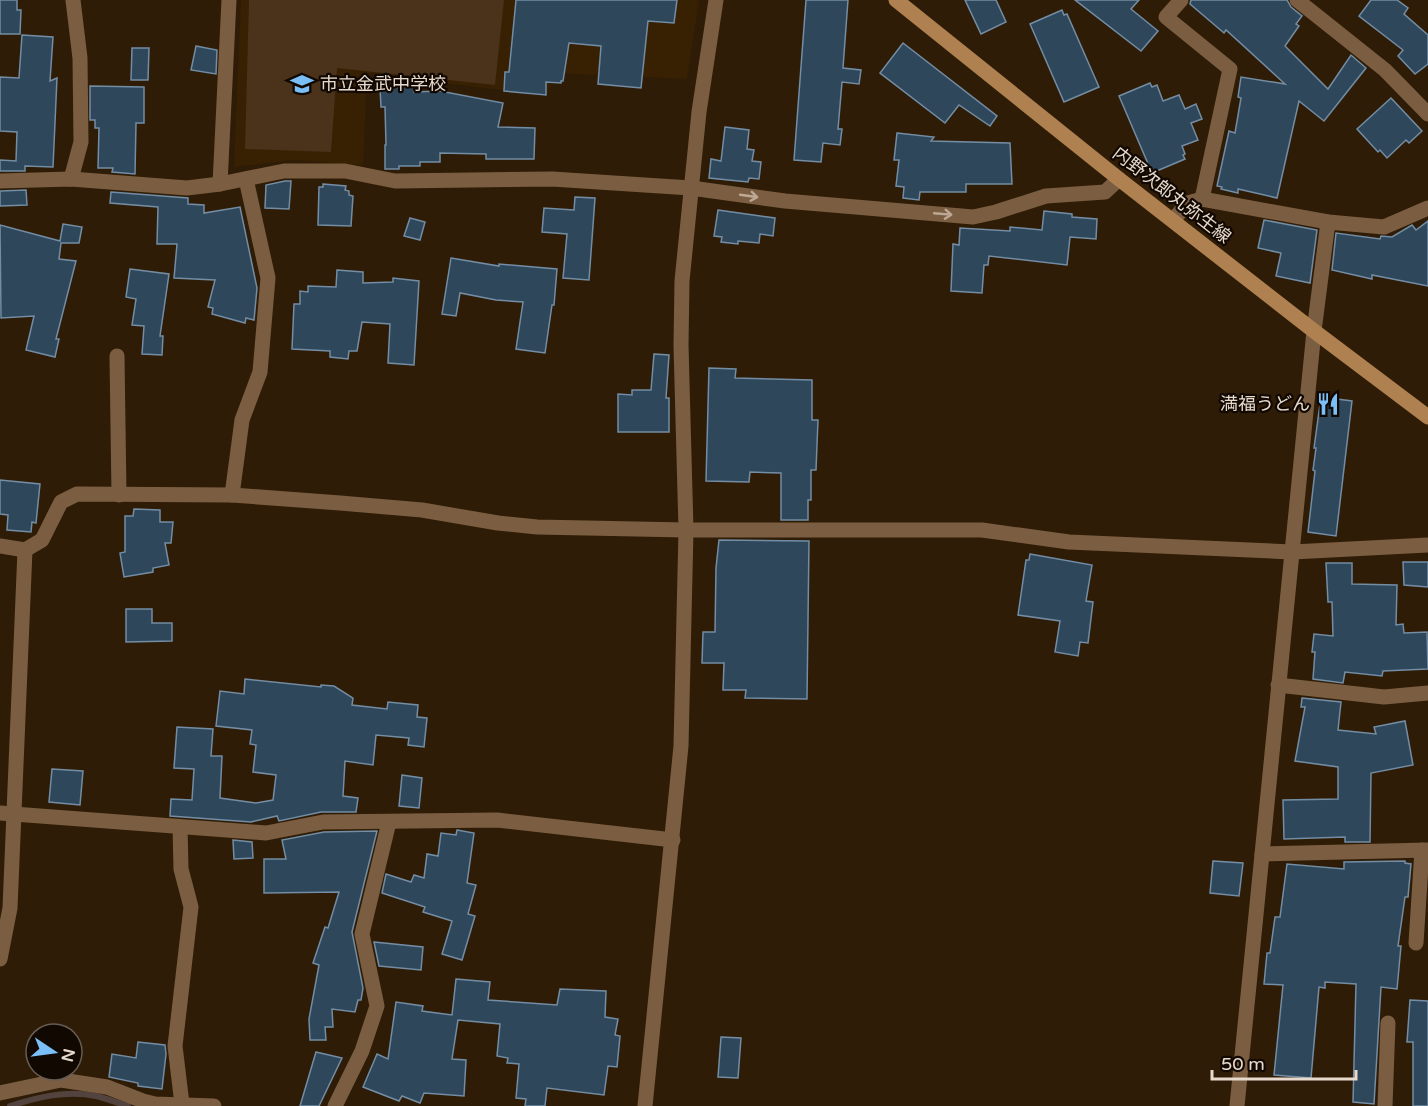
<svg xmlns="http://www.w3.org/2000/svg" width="1428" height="1106" font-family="'Varela Round','Noto Sans JP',sans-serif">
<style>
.built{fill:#382003}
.green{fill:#4a331a}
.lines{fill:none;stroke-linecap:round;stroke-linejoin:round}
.stream{stroke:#53433e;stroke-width:6}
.building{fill:#2f475b;stroke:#738da4;stroke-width:1.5}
.minor{stroke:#7b5e41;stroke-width:15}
.tertiary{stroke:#7b5e41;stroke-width:15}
.secondary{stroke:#af8150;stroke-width:15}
.oneway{stroke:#bca895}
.labels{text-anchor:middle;stroke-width:4.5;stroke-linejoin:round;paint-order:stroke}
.poi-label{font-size:18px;fill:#e7dacd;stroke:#110802;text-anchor:start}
.street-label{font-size:18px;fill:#e7dacd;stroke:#110802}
</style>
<rect width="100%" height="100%" fill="#2f1c06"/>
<!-- built -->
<path class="built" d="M241 0H699L687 79 554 73 548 93 500 90 367 73 363 165 293 160 234 167Z"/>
<!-- green -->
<path class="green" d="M249 0H504L495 85 337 68 331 152 245 149Z"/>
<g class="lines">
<!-- stream -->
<path class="stream" d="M10 1106C38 1097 66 1090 96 1096 106 1098 117 1103 128 1106"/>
</g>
<!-- building -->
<g class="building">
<path d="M0 0H17V10H21L20 34H0Z"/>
<path d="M516 0H677L674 23 648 21 641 88 598 84 601 46 569 43 563 81H561V83L546 82V95L504 91 505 72H509Z"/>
<path d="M806 0H848L843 68 861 70 859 84 842 82 838 129H842L840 145 823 143 821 162 794 160Z"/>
<path d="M965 0H996L1006 22 981 34Z"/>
<path d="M1075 0H1139L1131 9 1158 31 1141 51Z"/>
<path d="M1191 0H1287L1291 7 1302 16 1296 24 1299 26 1285 46 1328 89 1351 55 1366 68 1324 121 1299 101 1277 198 1238 189V193L1221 189 1222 187 1217 186 1229 131 1235 133 1241 98 1238 97 1241 77 1285 84 1226 30 1224 33 1190 4Z"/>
<path d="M1371 0H1397L1408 8 1404 14 1428 35V64L1415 74 1398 56 1403 50 1359 16Z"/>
<path d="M1062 10 1064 15 1067 14 1099 87 1064 102 1030 24Z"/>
<path d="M22 35 53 37 50 81 57 78 53 167 25 166V171H0V160L16 161 17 132 0 131V77L19 78Z"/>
<path d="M903 43 997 116 990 126 959 105 945 123 880 73Z"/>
<path d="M196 46 217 50 216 74 191 70Z"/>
<path d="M132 48H149L148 80H131Z"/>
<path d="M1150 83 1152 87 1157 85 1163 101 1179 95 1185 109 1196 104 1202 119 1191 123 1198 140 1182 146 1185 154 1183 155 1185 159 1152 173 1119 96Z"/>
<path d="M90 86 144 87V123H136L135 174 112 172 113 168H98L99 128H95V120H90Z"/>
<path d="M414 87V92L440 91 503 103 498 127 535 128 534 159H486V154L440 153V162H420V166H399V169H385V145H386L385 107H381L380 88Z"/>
<path d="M1391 98 1422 131 1409 143 1406 140 1387 158 1380 150 1378 152 1357 129Z"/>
<path d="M725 127 749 130 747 149 754 150 752 161 761 162 759 179 749 178 748 182 709 178 711 159 721 161Z"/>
<path d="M897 133 934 137 931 141 1010 143 1012 184H966V192H920L919 200 903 198 904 187 896 186 899 160H894Z"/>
<path d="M285 181H291L289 209 265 208 266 185Z"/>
<path d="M323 184 346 186 345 190 349 191V195L353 196 351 226 318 225 319 187H323Z"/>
<path d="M26 190 27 205 0 206V191Z"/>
<path d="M111 192 188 198V204L204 205V213L240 207 257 288 254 320 246 318 245 323 212 314 213 308 208 307 215 280 174 278 177 244H157L158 207 110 203Z"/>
<path d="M575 197 595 198 589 280 563 278 567 234 542 232 544 208 574 210Z"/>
<path d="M718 210 775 218 773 236 760 234 759 243 738 241V244L721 242 722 237 714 236Z"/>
<path d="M1044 211 1072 214V217L1097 219 1096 239 1070 237 1067 265 989 256 988 265H984L982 293 951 291 953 244 959 245 960 228 1010 231V227L1042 230Z"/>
<path d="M410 218 425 222 420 240 404 236Z"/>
<path d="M1264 220 1317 230 1310 283 1276 276 1281 253 1258 248Z"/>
<path d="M1428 221V286L1372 275V279L1332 270 1336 233 1380 239 1381 236 1392 237 1412 225 1416 230Z"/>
<path d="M63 224 82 227 79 243H61L59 259 76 261 56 339H59L55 357 26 350 34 316 1 318 0 225 60 241Z"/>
<path d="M451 258 499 266V264L557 269 554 305H552L545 353 516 349 523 302 496 300 460 293 456 316 442 314Z"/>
<path d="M130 269 169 274 160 336H163L162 355 142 354 144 326 132 325 136 299 126 297Z"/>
<path d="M337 270 363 272V283L393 282V278L419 281 414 365 388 363 390 324 362 322 357 351H349L348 359 330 357V351L292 349 294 304H300V291L308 292V286L336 287Z"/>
<path d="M654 354 669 355 666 398H669V432H618V394L632 395V390H651Z"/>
<path d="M709 368 736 369 735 378 812 380V420H818L816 470H811V500H808V520H781V473L750 472 749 482 706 481Z"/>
<path d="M1321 397 1352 401 1336 536 1308 532 1315 471 1313 470 1316 448H1314Z"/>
<path d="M0 480 40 484 36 523 32 522 31 532 7 530 8 515 0 514Z"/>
<path d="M134 509 160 510V522H173L171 543H165L169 565 153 568V572L124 577 120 553 125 552V516H133Z"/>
<path d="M719 540 809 541 807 699 745 698 746 690H723L724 663H702L703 632H715L716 568Z"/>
<path d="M1030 554 1092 565 1086 601 1093 602 1088 643 1080 642 1078 656 1055 652 1060 621 1018 615 1026 560H1029Z"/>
<path d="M1403 562H1428V587L1404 585Z"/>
<path d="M1326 563H1352V584L1397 585 1396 625 1403 624 1404 633 1427 632 1428 669 1383 671 1382 676 1345 672 1343 683 1313 679 1315 652H1312L1314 634 1333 636 1332 602H1328Z"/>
<path d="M126 609H152V623H172V641L126 642Z"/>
<path d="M245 679 321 687V685L334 686 353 698 352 705 387 709 388 702 418 705 417 717 427 718 424 747 408 745 409 738 376 735 373 765 345 761 343 796 358 798 356 812H321L279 821 277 816 251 822 170 816 171 799 192 800 194 769 174 768 177 727 213 729 211 756H222L220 798 256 803 273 800 276 775 253 772 256 745 250 744 252 730 216 726 220 691 244 694Z"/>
<path d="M1302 698 1341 702 1338 730 1376 734 1374 727 1405 721 1413 765 1371 773 1370 842H1345V837L1284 839 1283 800 1338 799V767L1295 761 1305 707H1301Z"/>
<path d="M52 769 83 771 80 805 49 802Z"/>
<path d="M402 775 422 778 419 808 399 806Z"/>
<path d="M457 830 474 833 467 883 476 885 468 914 475 916 462 960 442 954 452 921 423 912 425 907 382 893 386 874 411 882 414 875 424 878 427 854 438 856 441 833 456 835Z"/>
<path d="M377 831 352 932 363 988 361 1000H358L355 1012 332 1009 333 1027H325L326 1040H310L309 1019 319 965 313 963 325 927 328 928 339 892 264 893V859H286L282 840 324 832Z"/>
<path d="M233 840 252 842 253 858 234 859Z"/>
<path d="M1213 861 1243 863 1239 896 1210 893Z"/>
<path d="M1405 861V863L1411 864 1408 897H1405L1398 946H1401L1397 989 1381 987 1374 1104 1353 1102 1356 984 1325 982V988L1319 987 1311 1078 1274 1075 1283 985 1264 984 1267 953H1270L1275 917H1280L1287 864 1344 869V862Z"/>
<path d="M374 942 423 947 421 970 379 966Z"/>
<path d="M456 979 490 982 488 1000 557 1005 560 989 606 991 605 1017 618 1019 615 1035 620 1036 617 1067 608 1066 604 1095 547 1088 545 1106H525L526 1099 516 1098 519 1064 507 1063 508 1058 497 1056 500 1024 458 1020 452 1059 466 1060 464 1096 424 1093 420 1103 402 1096 399 1101 363 1087 377 1054 388 1059 396 1002 423 1006 422 1011 452 1015Z"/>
<path d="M1410 1000 1428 1001V1106H1413V1042H1407Z"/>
<path d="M721 1037 741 1038 738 1078 718 1077Z"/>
<path d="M138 1042 165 1045 166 1054 162 1089 138 1086V1083L109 1077 112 1054 136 1058Z"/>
<path d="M316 1052 342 1058 319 1106H300Z"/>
</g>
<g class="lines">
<!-- minor -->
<g class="minor">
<path d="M1181 0 1166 17 1230 69 1202 199"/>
<path d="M1297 0 1385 70 1428 114"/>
<path d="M71 179 81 142 80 58 73 0"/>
<path d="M0 181 71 179 187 188 220 184 284 171H345L395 181 552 179 691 188 785 201 973 217 996 212 1046 196 1105 192 1119 179"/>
<path d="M220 184 229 0"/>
<path d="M1173 220 1188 203 1202 199 1328 222 1384 227 1428 208"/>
<path d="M117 356 119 495"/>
<path d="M232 495 242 420 260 372 268 278 246 179"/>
<path d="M0 546 25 550 42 540 61 502 77 494 232 495 340 503 422 510 498 523 537 527 686 530H982L1069 542 1292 552 1428 545"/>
<path d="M1278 685 1384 697 1428 693"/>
<path d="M0 813 266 833 323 822 497 820 673 840"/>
<path d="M180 827 181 869 191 907 175 1046 182 1104"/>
<path d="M1262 854 1428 850"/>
<path d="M1416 943 1422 850"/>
<path d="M0 959 10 908 25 550"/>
<path d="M0 1093 61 1080 107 1087 143 1101 155 1104 214 1106"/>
<path d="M335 1106 362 1051 377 1006 362 934 389 822"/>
<path d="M1237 1106 1314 331 1328 222"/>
<path d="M1385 1106 1388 1023"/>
</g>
<!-- tertiary -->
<path class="tertiary" d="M645 1106 681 746 686 530 681 345 682 281 699 112 716 0"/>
<!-- secondary -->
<path class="secondary" d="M896 0 1119 179 1314 331 1428 417"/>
</g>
<!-- one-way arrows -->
<defs><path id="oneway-shaft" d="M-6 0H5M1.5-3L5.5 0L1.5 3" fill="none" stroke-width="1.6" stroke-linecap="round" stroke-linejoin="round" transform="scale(1.5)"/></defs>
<g class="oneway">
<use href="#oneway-shaft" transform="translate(749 196) rotate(8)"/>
<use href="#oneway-shaft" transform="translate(943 214) rotate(5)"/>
</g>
<!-- icons -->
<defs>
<g id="school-bare" transform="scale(1.8)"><path d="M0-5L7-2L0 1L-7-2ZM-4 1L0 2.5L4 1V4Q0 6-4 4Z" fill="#7abff8" stroke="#110802" stroke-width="2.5" paint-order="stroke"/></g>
<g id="restaurant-bare" transform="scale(1.8)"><path d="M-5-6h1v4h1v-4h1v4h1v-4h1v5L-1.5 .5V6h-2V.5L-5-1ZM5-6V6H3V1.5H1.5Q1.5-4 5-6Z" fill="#7abff8" stroke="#110802" stroke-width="2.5" paint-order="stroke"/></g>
</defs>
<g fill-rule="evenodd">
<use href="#school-bare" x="302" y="84"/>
<use href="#restaurant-bare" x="1328" y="404"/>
</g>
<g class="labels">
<!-- poi labels -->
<g class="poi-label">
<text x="320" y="90">市立金武中学校</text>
<text x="1310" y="410" text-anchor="end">満福うどん</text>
</g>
<!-- street labels -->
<g class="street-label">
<text transform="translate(1172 195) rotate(38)" y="6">内野次郎丸弥生線</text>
</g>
</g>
<!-- north arrow -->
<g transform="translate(54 1052) rotate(103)"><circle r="28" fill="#110802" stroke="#675c53" stroke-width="1.5"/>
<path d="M0-4.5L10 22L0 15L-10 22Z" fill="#7abff8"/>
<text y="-9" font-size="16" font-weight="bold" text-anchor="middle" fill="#e7dacd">N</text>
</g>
<!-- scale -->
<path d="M1212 1070v9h144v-9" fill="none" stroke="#e7dacd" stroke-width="3"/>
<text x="1221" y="1070" font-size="18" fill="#e7dacd" stroke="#110802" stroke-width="4.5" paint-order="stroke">50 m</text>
</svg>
